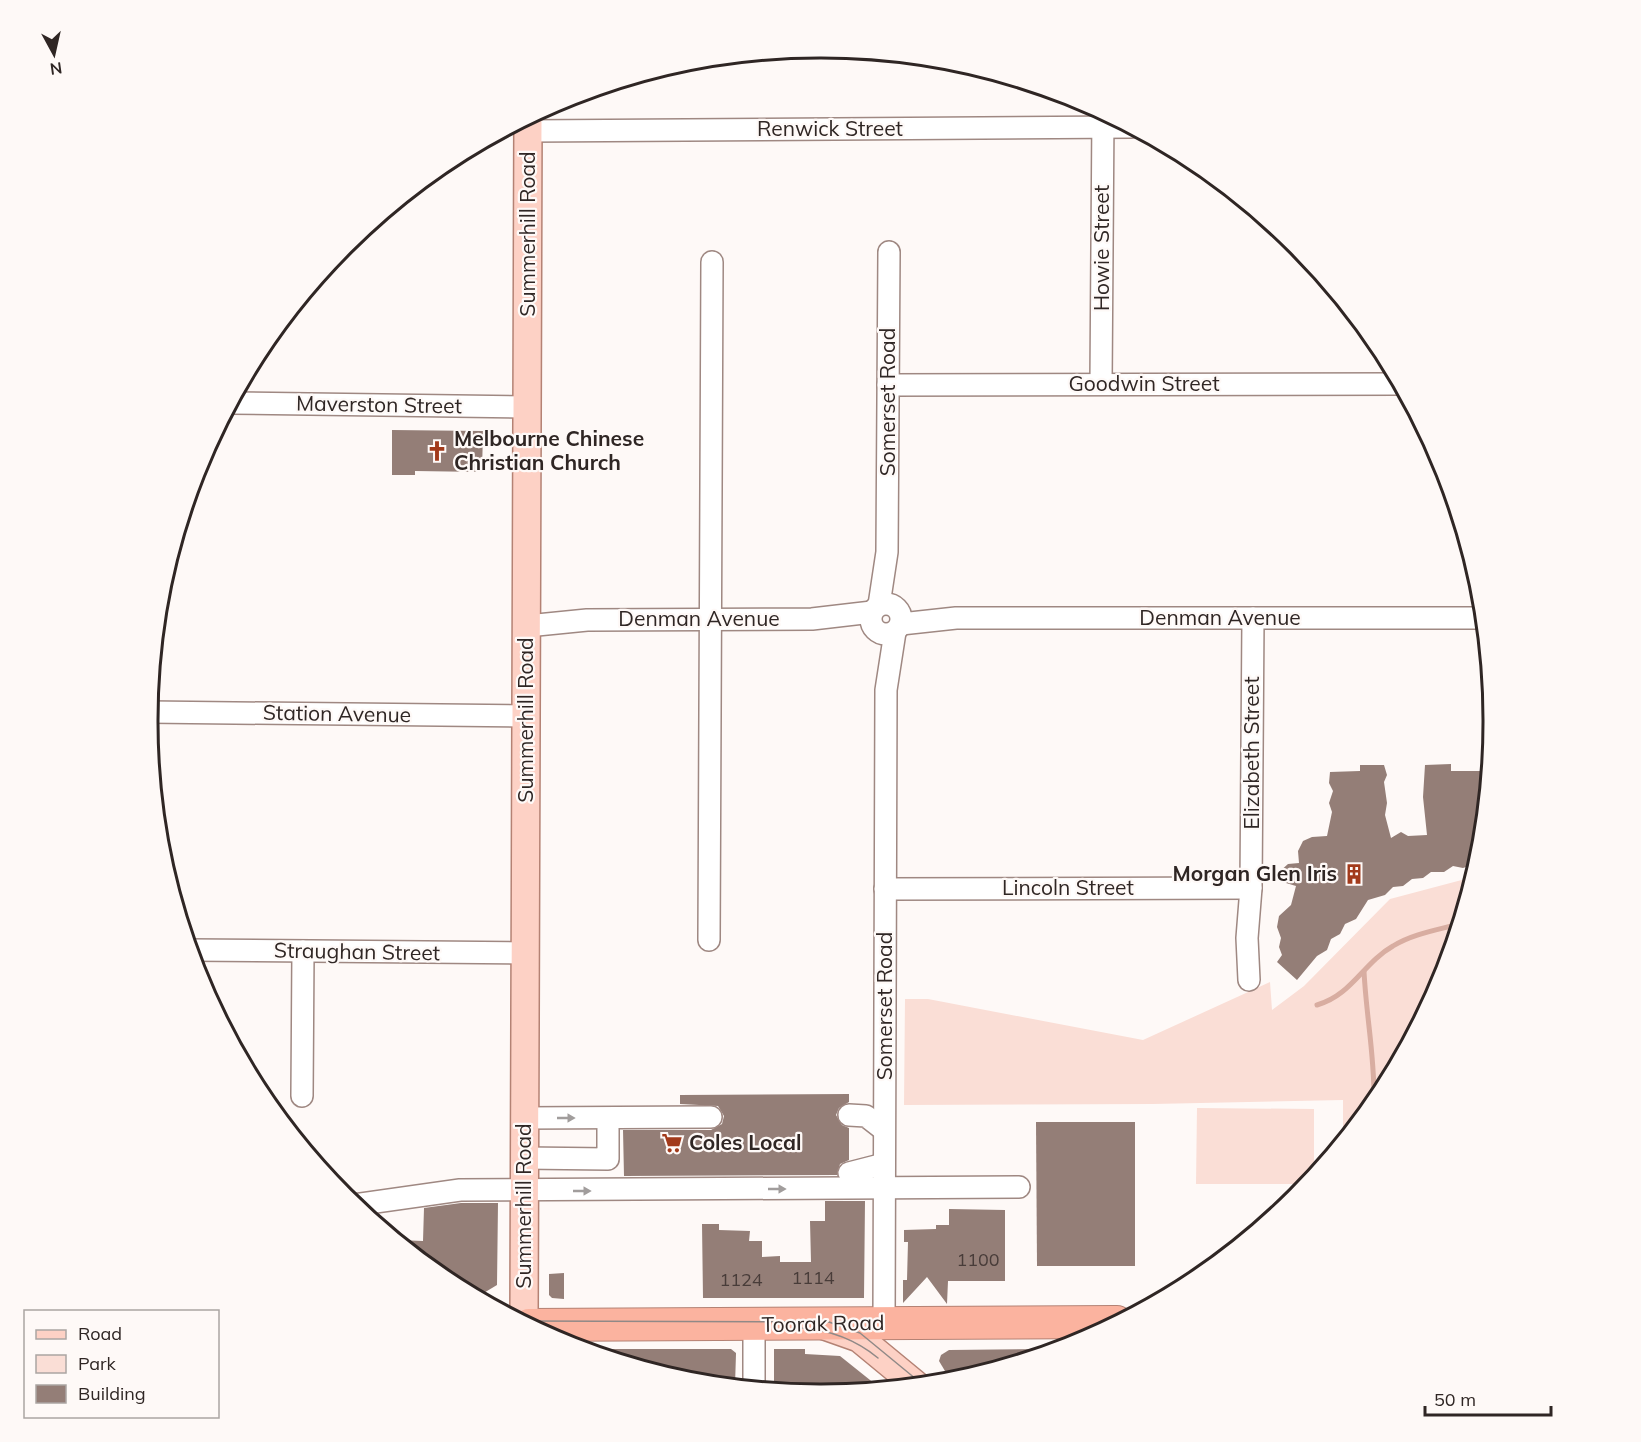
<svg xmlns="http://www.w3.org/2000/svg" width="1641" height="1442" font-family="Mulish,sans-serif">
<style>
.green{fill:#faded6}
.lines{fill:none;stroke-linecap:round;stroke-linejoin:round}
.stream{stroke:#d8ada1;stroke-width:5}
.building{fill:#947e77}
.minor-casing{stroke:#9f8882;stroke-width:24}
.major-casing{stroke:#b48274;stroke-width:30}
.highway-casing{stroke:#b48274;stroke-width:34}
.minor{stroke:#fff;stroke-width:21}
.major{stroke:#fdd1c5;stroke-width:27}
.highway{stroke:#fbb39f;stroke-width:32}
.tram{stroke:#908987;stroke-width:1.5}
.oneway{fill:#a19d9c}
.labels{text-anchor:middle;stroke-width:4.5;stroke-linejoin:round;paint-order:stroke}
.number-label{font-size:18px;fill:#483c39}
.street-label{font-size:21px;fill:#2f2624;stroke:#fef9f7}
.poi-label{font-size:21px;font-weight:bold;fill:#2f2624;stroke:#fef9f7;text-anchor:start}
.rim{fill:none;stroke:#2f2624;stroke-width:3}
</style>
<rect width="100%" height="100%" fill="#fef9f7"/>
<!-- green -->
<g class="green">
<path d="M1473 877 1442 979 1409 1042H1404V1050L1380 1095 1343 1140V1100L1153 1104 904 1105 905 999H928L1143 1040 1270 982 1272 1010 1304 986 1390 899Z"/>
<path d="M1197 1108 1314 1109V1176L1307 1184H1196Z"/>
</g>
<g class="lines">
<!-- stream -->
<g class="stream">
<path d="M1364 971C1366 1015 1375 1058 1374 1102"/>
<path d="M1317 1005C1352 995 1363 963 1393 946 1412 934 1437 930 1459 924"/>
</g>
</g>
<!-- building -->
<g class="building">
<path d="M392 430 483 431 482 472 415 471V475H392Z"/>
<path d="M1451 764V771H1480L1482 826 1479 836H1472L1475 864 1463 868 1453 866 1444 872H1431L1423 878 1412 879 1403 886 1393 887 1385 895 1368 900 1356 919 1345 924 1340 934 1331 939 1327 950 1317 956 1297 980 1277 962 1282 955 1279 947 1281 938 1277 927 1279 916 1291 905 1296 886 1286 883 1279 872 1288 864 1299 863 1298 851 1303 841 1312 837 1327 836 1332 812 1329 803 1333 791 1329 783 1330 772 1360 771V765H1384L1387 775 1384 782 1387 803 1385 815 1391 838 1401 832 1408 836 1427 835 1423 797 1425 765Z"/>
<path d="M849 1094V1102L839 1108 836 1115 842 1125 849 1128V1160L840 1164 837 1175 624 1176 623 1130H711L722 1124 724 1116 718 1106 680 1104V1095Z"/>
<path d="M1036 1122H1135V1266H1037Z"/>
<path d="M825 1201H865L864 1298H703L702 1224H719V1230L750 1231 749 1241H762V1257L780 1256V1262H811L810 1221H825Z"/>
<path d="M461 1203H498L497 1285 477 1297 446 1280 398 1240 423 1241 424 1208Z"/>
<path d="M949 1209 1005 1210V1281H948L947 1304 927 1277 903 1303V1280H907L908 1242H904V1230L936 1229V1225H949Z"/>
<path d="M564 1273V1299L552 1298 549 1295V1274Z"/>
<path d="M595 1349H731L736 1353 735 1386 689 1381 595 1352Z"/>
<path d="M774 1349H805V1354L840 1356 880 1388 820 1394 774 1389Z"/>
<path d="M1046 1349V1352L951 1381 939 1361 941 1355 949 1350Z"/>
</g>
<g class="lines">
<!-- minor casing -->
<g class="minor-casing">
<g id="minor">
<path d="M529 131 1131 127"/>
<path d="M1101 384 1103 113"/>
<path d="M888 385 1400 384"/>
<path d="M231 403 527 407"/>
<circle cx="886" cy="619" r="15"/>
<path d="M879 605 887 552 889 252"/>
<path d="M901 624 956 618H1483"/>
<path d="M527 626 587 620 812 619 872 612"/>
<path d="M148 712 526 716"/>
<path d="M885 889 1251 888"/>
<path d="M709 940 712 262"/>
<path d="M190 950 525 953"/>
<path d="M1249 980 1247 938 1251 888 1253 618"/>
<path d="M302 1096 303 951"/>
<path d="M849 1115 866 1116 884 1130"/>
<path d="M524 1118 711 1117"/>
<path d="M524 1158 608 1159V1119"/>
<path d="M849 1173 884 1164"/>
<path d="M354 1205 460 1190 1019 1187"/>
<path d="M884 1323 886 690 895 632"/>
<path d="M754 1324V1387"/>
</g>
</g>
<!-- major casing -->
<g class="major-casing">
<g id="major">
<path d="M524 1322 528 118"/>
<path d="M825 1326 859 1338 916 1385"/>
</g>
</g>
<!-- highway casing -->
<g class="highway-casing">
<path id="highway" d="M529 1325 1117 1322"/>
</g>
<!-- minor -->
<use href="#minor" class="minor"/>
<!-- major -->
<use href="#major" class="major"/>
<!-- highway -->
<use href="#highway" class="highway"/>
<!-- tram -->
<g class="tram">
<path d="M521 1321 829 1322 860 1333 922 1384"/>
<path d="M801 1328C831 1330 855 1339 878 1358"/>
</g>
</g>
<!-- one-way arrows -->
<defs><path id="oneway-solid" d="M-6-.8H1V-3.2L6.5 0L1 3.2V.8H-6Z" transform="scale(1.5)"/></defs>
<g class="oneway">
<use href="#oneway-solid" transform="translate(566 1118)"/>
<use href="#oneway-solid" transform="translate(777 1189)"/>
<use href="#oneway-solid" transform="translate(582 1191)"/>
</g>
<!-- icons -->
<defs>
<g id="church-bare" transform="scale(1.62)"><path d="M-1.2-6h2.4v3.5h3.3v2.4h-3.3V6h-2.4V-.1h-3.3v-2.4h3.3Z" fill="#a23a1b" stroke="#fef9f7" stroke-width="2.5" paint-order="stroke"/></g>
<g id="building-bare" transform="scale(1.62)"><path d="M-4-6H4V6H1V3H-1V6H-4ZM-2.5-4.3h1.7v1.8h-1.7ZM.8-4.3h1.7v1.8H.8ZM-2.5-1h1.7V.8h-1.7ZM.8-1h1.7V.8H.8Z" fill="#a23a1b" stroke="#fef9f7" stroke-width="2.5" paint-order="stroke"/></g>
<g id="supermarket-bare" transform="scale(1.62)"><path d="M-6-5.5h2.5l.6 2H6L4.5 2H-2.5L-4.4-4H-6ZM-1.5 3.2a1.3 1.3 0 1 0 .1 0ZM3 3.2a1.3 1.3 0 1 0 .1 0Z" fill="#a23a1b" stroke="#fef9f7" stroke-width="2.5" paint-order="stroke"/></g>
</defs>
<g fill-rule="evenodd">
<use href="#church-bare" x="437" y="451"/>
<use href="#building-bare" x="1354" y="874"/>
<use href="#supermarket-bare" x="672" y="1143"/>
</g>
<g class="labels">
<!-- number labels -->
<g class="number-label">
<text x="978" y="1266">1100</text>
<text x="813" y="1284">1114</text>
<text x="741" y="1286">1124</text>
</g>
<!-- street labels -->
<g class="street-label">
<text x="830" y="136">Renwick Street</text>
<text transform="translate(528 234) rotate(-90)" y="7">Summerhill Road</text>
<text transform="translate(1102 248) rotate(-90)" y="7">Howie Street</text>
<text x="1144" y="391">Goodwin Street</text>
<text transform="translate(888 402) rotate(-90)" y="7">Somerset Road</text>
<text transform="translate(379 405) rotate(1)" y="7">Maverston Street</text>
<text x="1220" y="625">Denman Avenue</text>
<text x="699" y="626">Denman Avenue</text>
<text transform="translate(337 714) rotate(1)" y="7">Station Avenue</text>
<text transform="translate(526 720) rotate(-90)" y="7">Summerhill Road</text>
<text transform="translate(1252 753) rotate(-90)" y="7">Elizabeth Street</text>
<text x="1068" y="895">Lincoln Street</text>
<text transform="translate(357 952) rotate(1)" y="7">Straughan Street</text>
<text transform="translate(885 1006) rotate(-90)" y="7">Somerset Road</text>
<text transform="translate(524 1206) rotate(-90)" y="7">Summerhill Road</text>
<text transform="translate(823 1324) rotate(-1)" y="7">Toorak Road</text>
</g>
<!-- poi labels -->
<g class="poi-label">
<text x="454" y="446">Melbourne Chinese<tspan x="454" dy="24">Christian Church</tspan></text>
<text x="1337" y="881" text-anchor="end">Morgan Glen Iris</text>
<text x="689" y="1150">Coles Local</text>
</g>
</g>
<!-- crop -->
<path d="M0 0H1641V1442H0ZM820 58H821A662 662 0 0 1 1483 720V722A662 662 0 0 1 821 1384H820A662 662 0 0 1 158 722V720A662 662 0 0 1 820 58Z" fill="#fef9f7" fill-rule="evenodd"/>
<path class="rim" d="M820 58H821A662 662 0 0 1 1483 720V722A662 662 0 0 1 821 1384H820A662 662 0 0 1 158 722V720A662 662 0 0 1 820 58Z"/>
<!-- legend -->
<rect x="24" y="1310" width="195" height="108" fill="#fef9f7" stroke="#aba5a3" stroke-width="1.5"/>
<rect x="36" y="1330" width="30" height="9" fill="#fdd1c5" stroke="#aba5a3" stroke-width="1.5"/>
<text x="78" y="1340" font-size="18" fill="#2f2624">Road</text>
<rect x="36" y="1355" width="30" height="18" fill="#faded6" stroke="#aba5a3" stroke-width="1.5"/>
<text x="78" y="1370" font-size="18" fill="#2f2624">Park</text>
<rect x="36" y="1385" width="30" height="18" fill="#947e77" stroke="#aba5a3" stroke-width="1.5"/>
<text x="78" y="1400" font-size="18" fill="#2f2624">Building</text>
<!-- north arrow -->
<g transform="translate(54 54) rotate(172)" stroke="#fef9f7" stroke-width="4.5" paint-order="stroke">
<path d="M0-4.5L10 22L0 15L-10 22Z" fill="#2f2624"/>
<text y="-9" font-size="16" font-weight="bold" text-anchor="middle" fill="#2f2624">N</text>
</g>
<!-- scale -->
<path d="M1425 1406v9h126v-9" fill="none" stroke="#2f2624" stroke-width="3"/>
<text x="1434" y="1406" font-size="18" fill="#2f2624" stroke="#fef9f7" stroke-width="4.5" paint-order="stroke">50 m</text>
</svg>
